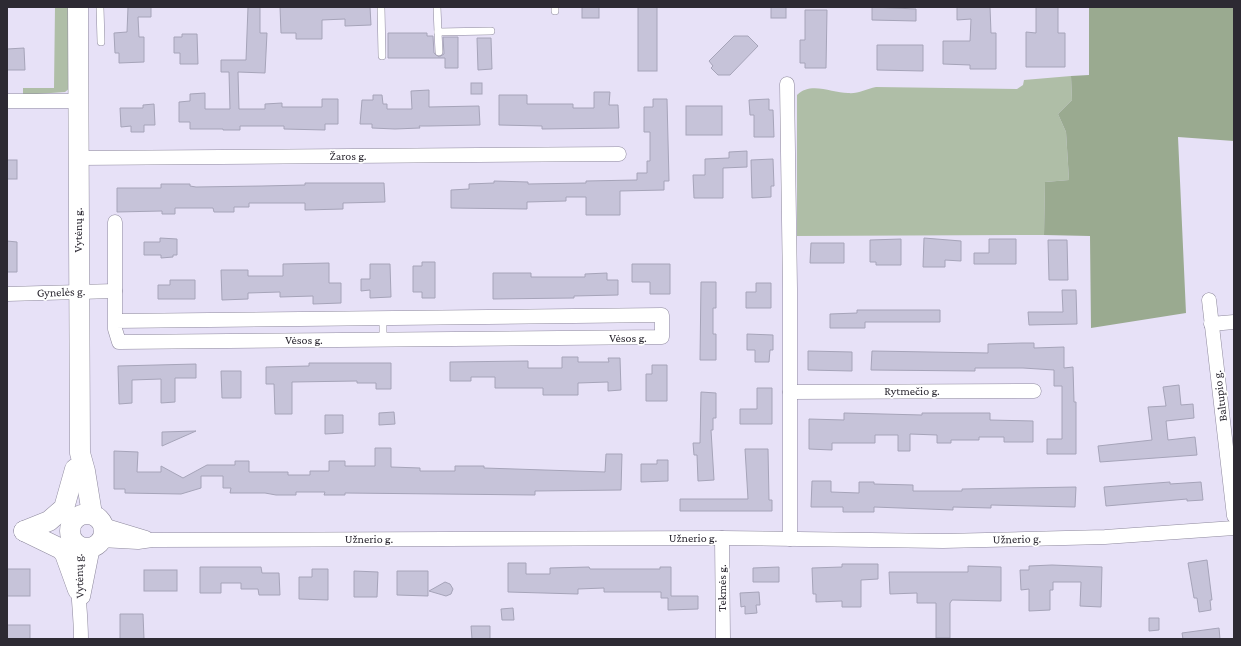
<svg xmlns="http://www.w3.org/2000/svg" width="1241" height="646" font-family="'Crimson Pro',serif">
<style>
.green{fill:#afbea7}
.forest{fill:#9aaa90}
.building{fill:#c6c3d9;stroke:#a6a4b9}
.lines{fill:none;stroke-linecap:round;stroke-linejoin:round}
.lane-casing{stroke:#8e899d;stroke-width:8}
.street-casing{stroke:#8e899d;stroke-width:15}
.secondary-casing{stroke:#8e899d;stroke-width:21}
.lane{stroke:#fff;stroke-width:7}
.street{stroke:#fff;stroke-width:14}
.secondary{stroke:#fff;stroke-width:20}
.labels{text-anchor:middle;stroke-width:3.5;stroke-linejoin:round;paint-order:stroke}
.street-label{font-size:12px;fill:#2d2a33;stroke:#fff}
</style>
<rect width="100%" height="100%" fill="#e7e1f7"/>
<!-- green -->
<g class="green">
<path d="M55 7H70L71 87 65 92 23 95V88H54Z"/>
<path d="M1071 76 1072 100 1058 114 1066 132 1069 180 1045 182 1044 235 797 236V95C811 81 832 93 848 93 858 94 866 89 876 87L1017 89 1023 85 1024 80Z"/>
</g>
<!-- forest -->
<path class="forest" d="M1089 7H1234V141L1178 137 1186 313 1091 328 1090 236 1044 235 1045 182 1069 180 1066 132 1058 114 1072 100 1071 76 1089 75Z"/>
<!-- building -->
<g class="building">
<path d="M128 7H151V17H138L139 37H144V62L119 63V53H115L114 33 127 32Z"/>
<path d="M248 7H260V33H267L265 73 238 72 239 109H265V104L282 103V107H322V99H338V124H325V130L284 129V126H240V130H223V129H190V122H179V102L190 101V94L205 93V109H230L229 72H221V60H246Z"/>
<path d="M280 7H370L371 25 345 26V19L322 20V39H296V33H281Z"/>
<rect x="582" y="7" width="17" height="11"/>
<rect x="638" y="7" width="19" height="64"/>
<rect x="771" y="7" width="15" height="11"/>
<path d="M872 7 916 9V21L872 20Z"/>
<path d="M957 7H990L991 33H996V69H970V65L943 64V41H970L971 19 957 20Z"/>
<path d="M1036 7H1058V33H1065V67H1026V32L1036 33Z"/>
<path d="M805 10H827L826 68H805V63H800V40H805Z"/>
<path d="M388 33H427V36H433L434 53 439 57 444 54 443 37H458V68H445V58H388Z"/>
<path d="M182 34H197L198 64H180V53H174V37H182Z"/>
<path d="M734 36H748L758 46 730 75H718L711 68 713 66 709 61Z"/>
<path d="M477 38H491L492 69 478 70Z"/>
<path d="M877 45H923V71L877 70Z"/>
<path d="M24 48 25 70H7V49Z"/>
<rect x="471" y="83" width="11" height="11"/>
<path d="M429 90V107L479 106 480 125 429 126H419L420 128 395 129 372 128V124H360L362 100H373V95H382L383 104H387V109H412L411 91Z"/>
<path d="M594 92H610L609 105H618L619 128 542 129V126L499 125V95H527V104H573V108H594Z"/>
<path d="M653 99H667L669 181H664V190L620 191V215H586V197H566V201L527 202V209L451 208V190L469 189V184L494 183V181L528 182V184L586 183V181L637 180V173H647V161H650V132H644V107H653Z"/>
<path d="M769 99V110H773L774 137H754V115H750L749 100Z"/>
<path d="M154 104 155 125H144V132H131V126L121 127 120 108H143V105Z"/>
<rect x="686" y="106" width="36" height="29"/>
<path d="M747 151V167L723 168V198H694L693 175H705V159L729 158V152Z"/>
<path d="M773 159 774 186H771V197L752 198 751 160Z"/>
<rect x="7" y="160" width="10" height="19"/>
<path d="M305 183H384L385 202 343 203V209L305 210V203H249V207H234V212H214L213 208H175V214H162V211L117 212V188H161V184H190V186L196 187 262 186 305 185Z"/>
<path d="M160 238 177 239V255H173V257L161 258V255H144V242H160Z"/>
<path d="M924 238 961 241V261L945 260V267H923Z"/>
<path d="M901 239V265H876V262H870V240Z"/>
<path d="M989 239H1016V264H974V253H989Z"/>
<path d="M1048 240H1067L1068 280H1049Z"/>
<path d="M7 241 17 242V272H7Z"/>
<path d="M811 243H844V263H810Z"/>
<path d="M422 262H435V298H422V292H413V266H422Z"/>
<path d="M329 263V283H341V303L313 304V296L280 297V292L248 293V299L222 300 221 270H248V276H283V264Z"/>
<path d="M370 264H390L391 297 370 298V290L361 291V279H370Z"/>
<path d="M632 264H670V294H650V282H632Z"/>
<path d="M493 273H531V277H585V274L607 273V280H618V295L574 296V298L493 299Z"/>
<path d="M170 280H195V299H158V285H170Z"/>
<path d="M701 282H716V308H713V334H716V360H700Z"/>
<path d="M756 283H771V308H746V292H756Z"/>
<path d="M1062 290H1076L1077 324 1029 325 1028 312H1063Z"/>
<path d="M857 310H940V322H865V328H830V314L857 313Z"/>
<path d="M747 334 773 335V350H770L769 362H755V350H747Z"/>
<path d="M1022 343H1034V348L1064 347V368L1073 367 1074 402H1076V454H1047V439H1062V386H1054V370L1023 368H975V371L871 370 872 351 988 353V344Z"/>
<path d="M808 351 852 352V371L808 370Z"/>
<path d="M562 357H578V362H609L608 358H620L621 390 608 391V382L578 383V395H543V388H495V377H471V381H450V362L528 361V368H562Z"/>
<path d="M309 363H391V389H376V383H357V381L292 382V414H275L274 384H266V367L309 366Z"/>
<path d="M196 364V378H175V402L161 403V379L132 380V403L119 404 118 366Z"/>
<path d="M652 365H667V401H646V374H652Z"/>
<path d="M221 371H241V398H222Z"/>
<path d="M1179 385 1181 405 1193 404 1194 418 1166 421 1168 440 1195 437 1197 455 1100 462 1098 446 1152 440 1148 407 1166 406 1163 387Z"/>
<path d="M757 388H772V424H740V409H757Z"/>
<path d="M701 392 716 393V418H713V430H711L714 480 698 481 697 455H694L693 443H700Z"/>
<path d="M394 412 395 424 379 425V413Z"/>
<path d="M844 413 922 415V413H990V420L1033 421V442H1004V437H979V440H951V443H937V435L910 434V451H898V435H875V443H832V450L809 449V419L844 420Z"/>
<path d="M325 415H343V433L325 434Z"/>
<path d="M196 431 162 446V432Z"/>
<path d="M375 448H391V467L420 468V471H455V466H484V468L605 472 606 454H622L621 490 535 491V495L345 493V495H324L325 492H296V495H276L265 493H230L231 488H223V476H201V488L181 494 125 493V489H114V451L138 452 137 472H161V466L183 478 207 465H235V461H249V472H288V475H310V471H329V461H345V466H375Z"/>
<path d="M745 449H768L769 500H772V511H680V499H748Z"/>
<path d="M657 460H668V481L641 482V464H657Z"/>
<path d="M812 481H831V492L859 493V482H874V484L913 485V491H962V489L1076 487 1075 507 991 505V508L953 507V510L874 507V512H843V507H811Z"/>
<path d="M1170 482V484L1201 482 1203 500 1187 501V499L1106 506 1104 487Z"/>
<path d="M1207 560 1212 600H1210L1211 610 1199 612 1197 598H1194L1188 563Z"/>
<path d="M508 563H526V574H550V568L589 567 590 569H660V567H671V596H698V609L668 610V598H661V592H604V588L578 589V594L508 592Z"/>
<path d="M842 564H878V579L861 580V607H842V601L816 602V594H813L812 568 842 567Z"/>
<path d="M1052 565 1102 567 1101 607 1080 606 1081 582H1053V590H1050V610L1029 611V589L1021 590 1020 570H1029V566Z"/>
<path d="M968 566 1001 567V601L952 600 950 603V638H936V603H917V593L890 594 889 572H968Z"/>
<path d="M200 567H261L262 573H279L280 595H259L258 589H241V583H221V593H200Z"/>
<path d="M779 567V582H753V568Z"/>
<rect x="7" y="569" width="23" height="27"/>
<path d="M312 569H328V600L299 599V577H312Z"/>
<rect x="144" y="570" width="33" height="21"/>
<path d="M354 571 378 572 377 597H354Z"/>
<path d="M397 571H428V596L397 595Z"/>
<path d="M445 582 450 584 453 589 451 594 446 596 429 591Z"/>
<path d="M759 592 760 605H756L757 613 745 614V606L741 607 740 593Z"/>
<path d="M513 608 514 620H502L501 609Z"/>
<path d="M120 614H143L144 639H120Z"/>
<path d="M1149 618H1159V630L1149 631Z"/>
<rect x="7" y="625" width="23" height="14"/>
<path d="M471 626H490V639H472Z"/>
<path d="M1219 628 1220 639H1183L1182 633Z"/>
</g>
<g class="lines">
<!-- lane casing -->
<g class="lane-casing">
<g id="lane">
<path d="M100 7 101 42"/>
<path d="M381 7 382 56"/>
<path d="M437 7 438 32 491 31"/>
<path d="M555 7V11"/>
<path d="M438 32 439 52"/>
<path d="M383 317V339"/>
</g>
</g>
<!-- street casing -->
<g class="street-casing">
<g id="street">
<path d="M787 84 790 288V539"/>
<path d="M7 101H78"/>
<path d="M78 158 619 154"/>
<path d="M115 222V329L119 342 662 337V315L115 321"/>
<path d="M7 294 115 291"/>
<path d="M1209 300 1234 516"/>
<path d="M1211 324 1234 322"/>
<path d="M790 392 1034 391"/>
<path d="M103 525 146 538"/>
<path d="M722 538 723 639"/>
<path d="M101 540 138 542 152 540 722 538 943 541 1105 537 1234 528"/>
<path d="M78 546C75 577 81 608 81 639"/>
<path d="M83 597 93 547"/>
</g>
</g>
<!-- secondary casing -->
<g class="secondary-casing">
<g id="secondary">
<path d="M78 7 80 453 85 471 92 514"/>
<circle cx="87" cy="531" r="17"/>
<path d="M24 531 49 521 64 508 75 469"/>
<path d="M24 531 61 549 65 554 78 590"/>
</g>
</g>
<!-- lane -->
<use href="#lane" class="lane"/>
<!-- street -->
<use href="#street" class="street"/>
<!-- secondary -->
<use href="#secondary" class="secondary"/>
</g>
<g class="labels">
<!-- street labels -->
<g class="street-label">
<text x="348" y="160">Žaros g.</text>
<text transform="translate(78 230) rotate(-90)" y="4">Vytėnų g.</text>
<text transform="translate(61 292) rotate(-2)" y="4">Gynelės g.</text>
<text x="628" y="342">Vėsos g.</text>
<text x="304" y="344">Vėsos g.</text>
<text x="912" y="395">Rytmečio g.</text>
<text transform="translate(1220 396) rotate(-97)" y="4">Baltupio g.</text>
<text x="693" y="542">Užnerio g.</text>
<text x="369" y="543">Užnerio g.</text>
<text transform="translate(1017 539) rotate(-1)" y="4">Užnerio g.</text>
<text transform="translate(79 576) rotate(-92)" y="4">Vytėnų g.</text>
<text transform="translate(722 588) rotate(-90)" y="4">Tekmės g.</text>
</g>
</g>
<!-- border -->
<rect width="1241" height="646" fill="none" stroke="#2d2a33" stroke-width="16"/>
</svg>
